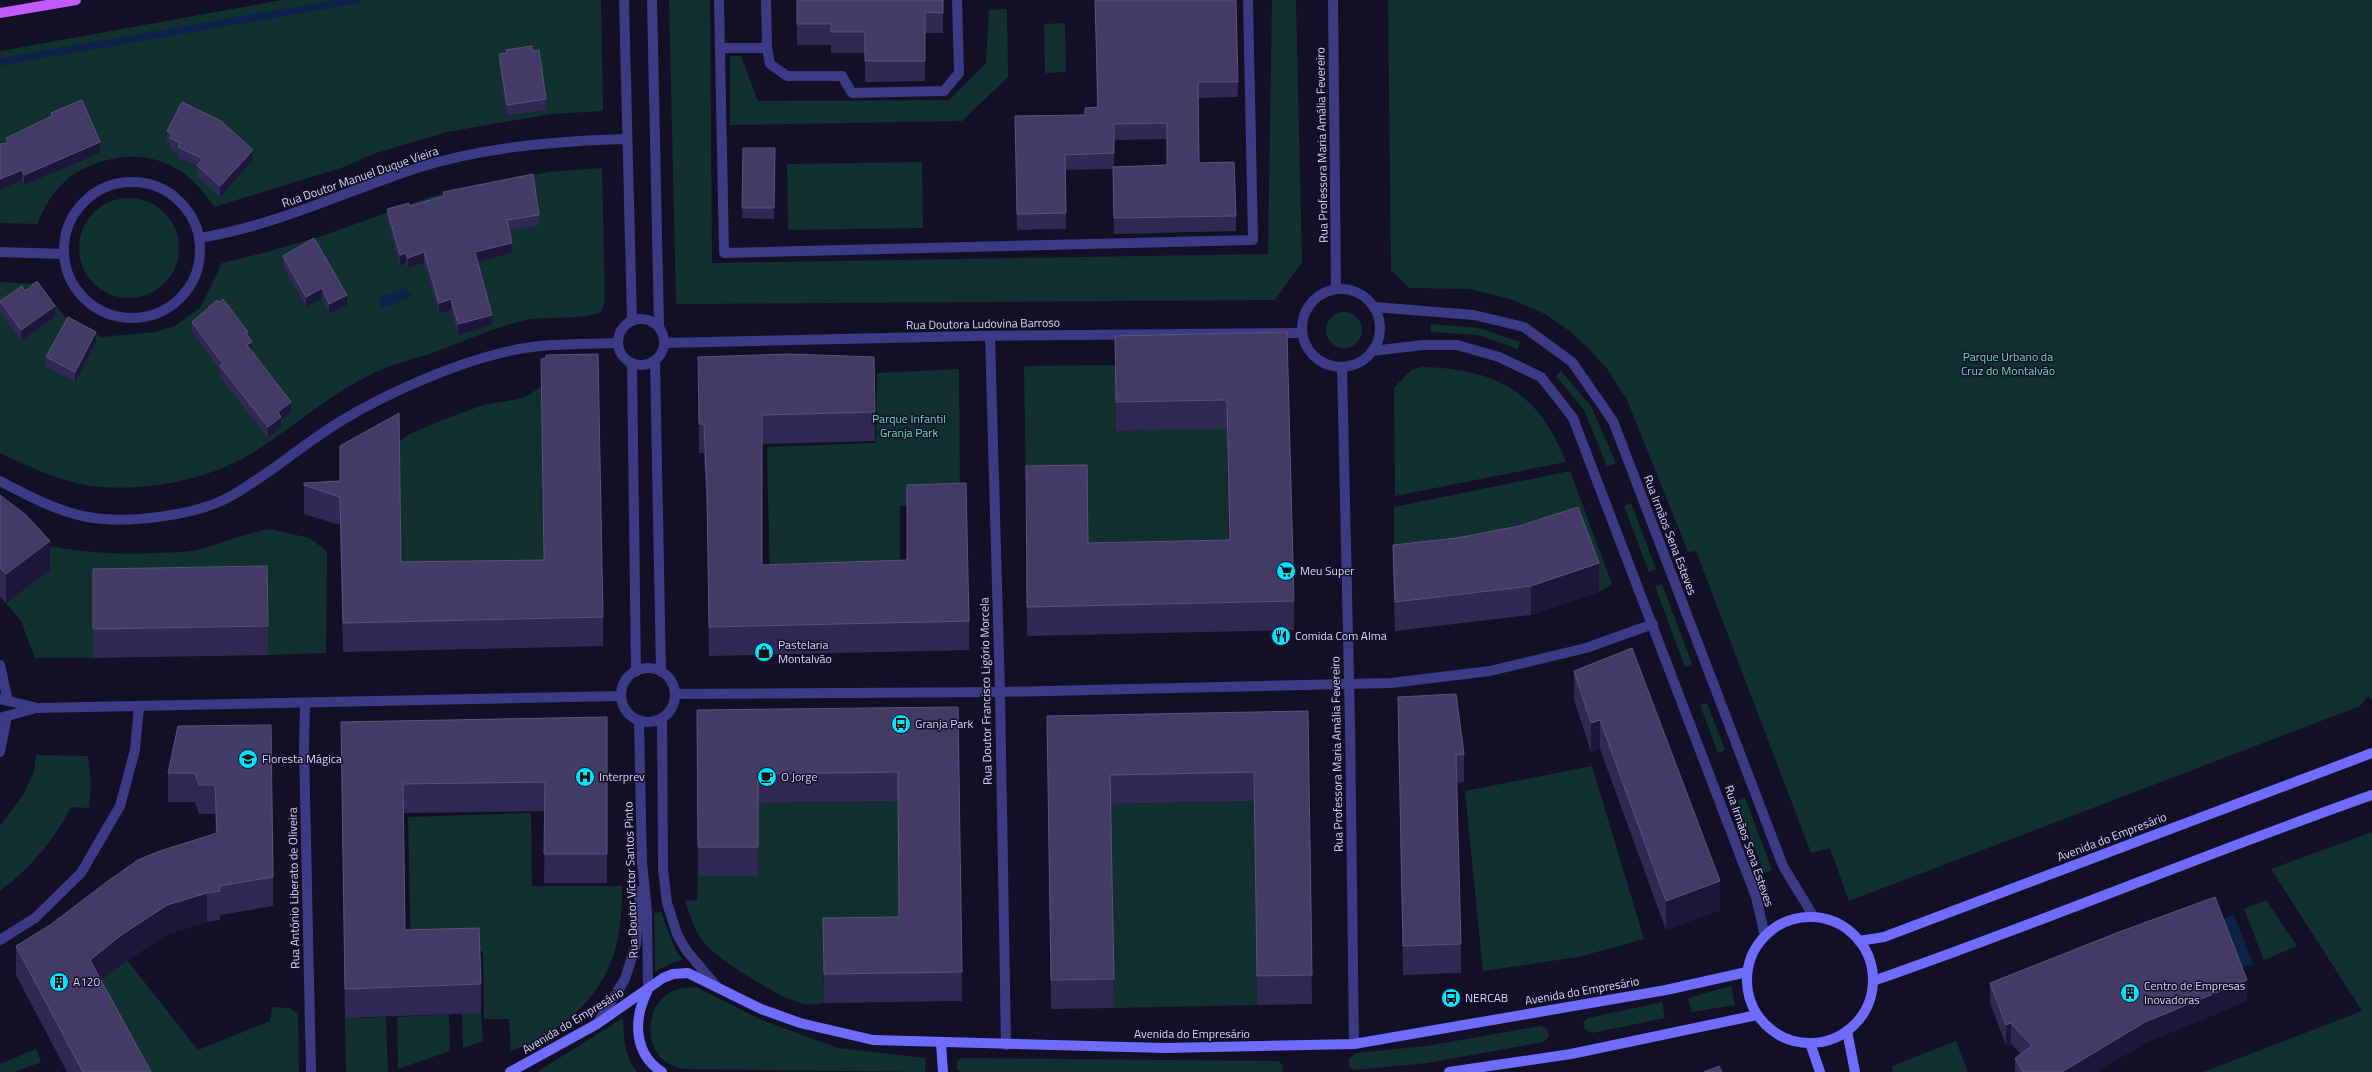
<svg xmlns="http://www.w3.org/2000/svg" width="2372" height="1072" font-family="'Titillium Web',sans-serif">
<style>
.green{fill:#12302f}
.water{fill:#0c2248}
.lines{fill:none;stroke-linecap:round;stroke-linejoin:round}
.stream{stroke:#0c2248;stroke-width:7}
.service{stroke:#3d3a85;stroke-width:10}
.minor{stroke:#3d3a85;stroke-width:10}
.secondary{stroke:#6f6bff;stroke-width:10}
.primary{stroke:#c25bff;stroke-width:10}
.wall{fill:#312854;fill-rule:evenodd}
.shaded-wall{fill:#1d163a}
.building{fill:#433a66;stroke:#5a527e}
.labels{text-anchor:middle;stroke-width:3;stroke-linejoin:round;paint-order:stroke}
.street-label{font-size:12px;fill:#d9d4ff;stroke:#130f26}
.park-label{font-size:12px;fill:#5fe0c0;stroke:#130f26}
.poi-label{font-size:12px;fill:#d9d4ff;stroke:#130f26;text-anchor:start}
</style>
<rect width="100%" height="100%" fill="#130f26"/>
<!-- green -->
<g class="green">
<path d="M282 0H601L603 111 551 114 447 132 373 154 344 167 214 207C188 165 148 147 100 162 87 167 75 171 65 181 52 193 44 208 37 224L0 223V51Z"/>
<path d="M669 0H710L712 263 1268 254 1272 0H1296L1302 262 1275 300 676 304Z"/>
<path d="M1388 0H2372V701L2368 696 2360 706 1849 901 1830 848 1811 853 1696 551 1688 552 1627 400 1608 370 1591 351 1571 332 1545 314 1510 299 1470 289 1409 288 1391 270Z"/>
<path d="M1007 9 1008 77 962 121 730 125V56H741L758 101 949 100 986 63 989 10Z"/>
<path d="M1065 23 1066 72 1045 73 1044 24Z"/>
<path d="M922 162 923 228 788 230 787 164Z"/>
<path d="M602 168 605 301 601 312C578 321 546 315 521 321 493 328 465 341 438 351 419 358 395 363 376 372 333 392 297 424 257 450 210 480 147 492 92 486 61 482 28 466 0 453V282L39 284 65 317 101 337 155 332 175 326 200 308 222 263 263 253 322 236 430 197 548 172Z"/>
<circle cx="129" cy="248" r="50"/>
<circle cx="1344" cy="330" r="18"/>
<path d="M1431 324 1479 328 1520 342 1518 349 1478 335 1431 332Z"/>
<path d="M1115 365 1117 431 1227 428 1229 569 1088 572 1026 495 1024 366Z"/>
<path d="M1422 367C1496 369 1538 391 1566 462L1395 496 1394 388 1411 370Z"/>
<path d="M959 369 960 503 900 506V580L770 582 767 447 876 443 877 373Z"/>
<path d="M1561 371 1591 406 1616 463 1607 466 1584 410 1556 376Z"/>
<path d="M541 387 544 589 401 591 399 442 408 435 437 422 483 405 524 398Z"/>
<path d="M1570 471 1612 584 1599 592 1394 557V507Z"/>
<path d="M1631 503 1656 569 1649 572 1624 506Z"/>
<path d="M270 529 309 538 327 551 326 653 268 655 267 595 93 598V658H35L21 621 6 603 50 570 24 540C68 552 112 555 157 553 168 552 180 553 191 551 218 546 243 533 270 529Z"/>
<path d="M1662 584 1692 664 1685 667 1655 586Z"/>
<path d="M1707 703 1725 750 1718 753 1700 705Z"/>
<path d="M36 755 88 756 91 785 89 808 71 807C54 841 30 868 0 891V826L23 795 34 772Z"/>
<path d="M1592 766 1644 939 1578 957 1483 971 1465 791Z"/>
<path d="M1745 798 1772 870 1764 873 1737 801Z"/>
<path d="M898 801 899 938 823 947 824 1003C818 1004 811 1005 805 1004 786 1002 720 961 706 945 695 933 690 916 685 901L697 900 698 876H758V803Z"/>
<path d="M1254 801 1257 1005 1114 1008 1110 804Z"/>
<path d="M531 813 532 886H622C623 955 605 998 545 1036 535 1042 522 1046 511 1051L509 1019H484L483 951 411 953 408 817Z"/>
<path d="M2372 832V1072H2203L2362 1011 2271 869Z"/>
<path d="M2266 900 2297 946 2264 960 2244 909Z"/>
<path d="M661 912 676 951 683 960 671 963 655 972 654 913Z"/>
<path d="M127 960 198 1050 270 1021 272 1007 289 1008 298 1013 299 1072H135L90 989Z"/>
<path d="M1731 986 1735 1005 1692 1012 1688 998Z"/>
<path d="M696 987 764 1021 838 1048 926 1058 925 1072 682 1069C675 1066 666 1064 661 1058 644 1040 648 1006 669 993 676 988 687 988 696 987Z"/>
<path d="M1662 1002 1665 1018 1592 1033 1585 1030 1583 1023 1588 1018Z"/>
<path d="M462 1013H481L483 1041 463 1048Z"/>
<path d="M449 1014 450 1051 398 1069 397 1017Z"/>
<path d="M386 1017 388 1072H346L345 1018Z"/>
<path d="M623 1018C624 1039 624 1054 637 1072H537Z"/>
<path d="M1540 1026 1547 1029 1549 1036 1544 1042 1427 1063 1355 1070 1349 1067V1059L1356 1053 1427 1046Z"/>
<path d="M1956 1041 1968 1072H1893L1892 1066Z"/>
<path d="M36 1049 41 1062 15 1072H0V1064Z"/>
<path d="M962 1058 1278 1061 1284 1066 1282 1072H961L957 1069V1061Z"/>
</g>
<!-- water -->
<g class="water">
<path d="M404 288 412 296 382 308 379 298Z"/>
<path d="M2234 915 2253 964 2235 970 2217 921Z"/>
</g>
<g class="lines">
<!-- stream -->
<path class="stream" d="M0 62 356 0"/>
<!-- service -->
<g class="service">
<path d="M719 0 724 253 1253 240 1248 0"/>
<path d="M766 0 767 48"/>
<path d="M720 48H767L770 64 787 76H842L852 93 944 91 959 73 957 0"/>
</g>
<!-- minor -->
<g class="minor">
<path d="M624 0 632 321"/>
<path d="M652 0 659 326"/>
<path d="M1333 0 1336 289"/>
<circle cx="132" cy="250" r="68"/>
<path d="M199 238C275 226 344 192 417 168 484 147 557 141 626 139"/>
<path d="M0 252 64 254"/>
<circle cx="1341" cy="328" r="39"/>
<path d="M1374 307 1474 315 1524 327 1572 362 1613 421 1783 866 1814 917"/>
<circle cx="641" cy="342" r="23"/>
<path d="M990 336 1000 692 1006 1045"/>
<path d="M664 343 975 336 1302 333"/>
<path d="M1372 351 1423 345H1457L1499 357 1541 377 1573 418 1756 897 1765 936"/>
<path d="M655 360 661 672"/>
<path d="M632 363 636 672"/>
<path d="M1342 368 1350 724 1354 1044"/>
<path d="M0 481C27 495 54 510 83 516 123 525 196 516 231 496 270 474 303 444 341 421 387 393 453 364 505 352 542 343 581 344 618 343"/>
<path d="M0 665 8 701"/>
<circle cx="648" cy="695" r="27"/>
<path d="M675 694 1000 692 1391 683 1490 671 1586 648 1653 624"/>
<path d="M0 699 38 708 621 696"/>
<path d="M305 703 304 747 311 1072"/>
<path d="M0 718 36 708"/>
<path d="M662 718 663 869 667 903 677 934 686 950 717 987"/>
<path d="M639 721 642 863 647 911 648 990"/>
<path d="M0 752 7 716"/>
<path d="M0 940 35 918 81 873 120 806 135 750 139 706"/>
<path d="M597 1024 625 979 636 944 640 891"/>
</g>
<!-- secondary -->
<g class="secondary">
<circle cx="1810" cy="980" r="63"/>
<path d="M1859 941 1884 937 2372 753"/>
<path d="M1873 981C2041 923 2204 854 2372 795"/>
<path d="M647 992C633 1020 634 1054 662 1072"/>
<path d="M1847 1031 1855 1072"/>
<path d="M941 1043 943 1072"/>
<path d="M1810 1043 1820 1072"/>
<path d="M510 1072 597 1024 663 978 673 974 688 973 761 1009 800 1023 873 1040 1165 1048 1354 1044 1666 990 1747 972"/>
<path d="M1449 1072 1571 1054 1757 1015"/>
</g>
<!-- primary -->
<path class="primary" d="M0 13 76 0"/>
</g>
<!-- wall -->
<g class="wall">
<path d="M797 0H943V33H925V81L865 82V53H831V45H797Z"/>
<path d="M1095 0H1236L1238 97 1198 98 1199 163 1236 216V231L1114 234 1113 169 1065 170 1066 229 1017 230 1015 116 1085 115 1097 107ZM1167 139V165L1114 167V140Z"/>
<path d="M506 50 532 51 546 99V110L507 115 499 65V54L506 53Z"/>
<path d="M51 113 100 153 24 185 22 180 0 190V144L6 143V138L51 117Z"/>
<path d="M167 131 253 160 220 197 197 176V166L178 158V153L170 149V143L167 142Z"/>
<path d="M743 148H775L774 219 742 218Z"/>
<path d="M443 192 539 215V225L509 230 512 253 478 262 492 325 458 335 451 310 439 313 424 263 408 268 406 263 400 265 387 219V209L409 206 443 196Z"/>
<path d="M283 256 347 305 329 314 322 298 306 307 283 266Z"/>
<path d="M25 291 55 317 21 341 0 312V301Z"/>
<path d="M192 322 248 336 252 351 291 412 281 420V427L268 438 220 377V370L192 332Z"/>
<path d="M1287 332 1294 601V630L1027 636 1026 466 1088 543 1229 540 1227 429 1116 431 1115 336Z"/>
<path d="M96 342 75 382 46 367V357Z"/>
<path d="M546 355 603 617V646L343 652 340 525 304 514V485L340 481V446L401 562 544 560 541 359 546 358Z"/>
<path d="M698 357 875 412V441L762 444V565L969 621V650L709 656 707 519 704 453H699Z"/>
<path d="M0 495 50 570 6 603 0 597Z"/>
<path d="M1393 545 1599 592 1531 615 1395 631 1393 574Z"/>
<path d="M93 569 268 626V655L93 658Z"/>
<path d="M1574 671 1720 910 1666 930 1600 749 1591 752 1574 700Z"/>
<path d="M1398 697 1464 754V782L1457 783 1461 944V973L1403 975 1398 726Z"/>
<path d="M958 707 962 1001 824 1003 823 918 899 917 898 801 758 803V876H698L697 710Z"/>
<path d="M1308 711 1312 1004 1257 1005 1254 801 1111 804 1114 1008 1051 1009 1047 716Z"/>
<path d="M607 717V883H544L545 811 404 813 405 930 481 984V1013L345 1018 341 722Z"/>
<path d="M178 726 273 877V906L220 915V920L207 922 167 934 120 965 101 980 151 1072H67L16 975V946L216 833 215 814H199L195 802H168V773Z"/>
<path d="M1990 983 2247 1001 2145 1043 2096 1072H2015V1058L2021 1054 2011 1044 2006 1045 1990 1003Z"/>
</g>
<!-- shaded-wall -->
<g class="shaded-wall">
<path d="M100 142V153L24 185V175Z"/>
<path d="M253 150V160L220 197V186Z"/>
<path d="M22 170V180L0 190V179Z"/>
<path d="M512 243V253L475 263V252Z"/>
<path d="M424 252V263L408 268V258Z"/>
<path d="M406 253V263L400 265V255Z"/>
<path d="M322 288V298L306 307V297Z"/>
<path d="M347 295V305L329 314V304Z"/>
<path d="M451 299V310L439 313V303Z"/>
<path d="M55 306V317L21 341V330Z"/>
<path d="M492 315V325L458 335V324Z"/>
<path d="M96 332V342L75 382V372Z"/>
<path d="M252 342V352L247 345Z"/>
<path d="M291 402V412L281 420V427L268 438V427L278 412Z"/>
<path d="M50 541V570L6 603V574Z"/>
<path d="M1599 563V592L1531 615V586Z"/>
<path d="M1600 720V749L1591 752V723Z"/>
<path d="M1720 881V910L1666 930V901Z"/>
<path d="M207 893V922L167 934 120 965 90 989V960L120 936 167 905Z"/>
<path d="M2247 980V1001L2145 1043 2096 1072H2062L2145 1022Z"/>
<path d="M2011 1023V1044L2006 1045V1025Z"/>
</g>
<!-- building -->
<g class="building">
<path d="M797 0H943V13L925 12V61H865V32H831V24H797Z"/>
<path d="M1095 0H1236L1238 82H1198L1199 163 1234 162 1236 216 1114 218 1113 167 1167 165V123L1114 124V153L1065 155 1066 213 1017 214 1015 116 1085 115V108L1098 107Z"/>
<path d="M532 46V51L539 50 546 99 507 105 499 54 507 53 506 50Z"/>
<path d="M82 100 100 142 24 175 22 170 0 179V144L8 143 6 138 52 116 51 113Z"/>
<path d="M182 102 221 121 253 150 220 186 197 165 203 159 178 147 180 143 170 138 172 134 167 131Z"/>
<path d="M743 148H775L774 208H742Z"/>
<path d="M533 174 539 215 507 220 512 243 475 252 492 315 458 324 451 299 439 303 424 252 408 258 406 253 400 255 387 209 409 203V206L444 196 443 192Z"/>
<path d="M314 238 347 295 329 304 322 288 306 297 283 256Z"/>
<path d="M37 281 55 306 21 330 0 301 22 286 25 291Z"/>
<path d="M223 299 248 332 246 333 252 342 247 345 291 402 278 412 281 417 268 427 220 366 223 364 192 322 217 300 219 302Z"/>
<path d="M68 317 96 332 75 372 46 357Z"/>
<path d="M1287 332 1294 601 1027 607 1026 466 1087 465 1088 543 1230 540 1227 400 1116 402 1115 336Z"/>
<path d="M598 354 603 617 343 623 340 497 304 485V483L340 481V446L399 413 401 562 544 560 541 359 546 358V355Z"/>
<path d="M789 354 874 357 875 412 762 415V565L907 560V485L966 483 969 621 709 627 707 490 704 424H699L698 357Z"/>
<path d="M0 495 26 515 50 541 6 574 0 568Z"/>
<path d="M1578 507 1599 563 1531 586 1395 602 1393 545 1457 538 1519 526Z"/>
<path d="M267 566 268 626 93 629V569Z"/>
<path d="M1632 648 1720 881 1666 901 1600 720 1591 723 1574 671Z"/>
<path d="M1456 694 1464 754 1456 755 1461 944 1403 946 1398 697Z"/>
<path d="M958 707 962 972 824 974 823 918 899 917 898 772 758 774V847H698L697 710Z"/>
<path d="M1308 711 1312 975 1257 976 1254 772 1110 775 1114 979 1051 980 1047 716Z"/>
<path d="M607 717V854H544L545 782 403 784 405 930 479 928 481 984 345 989 341 722Z"/>
<path d="M271 725 273 877 219 886 220 891 207 893 167 905 120 936 90 960 151 1072H83L16 946 50 925 108 881 138 860 157 852 217 833 215 785H199L195 773H168L178 726Z"/>
<path d="M2215 897 2247 980 2145 1022 2062 1072H2023L2015 1058 2032 1046 2011 1023 2006 1025 1990 983 2119 932Z"/>
<path d="M1719 1066 1722 1072H1704Z"/>
</g>
<!-- icons -->
<defs>
<g id="supermarket-disc" transform="scale(1)"><circle r="9.5" fill="#00e5ff" stroke="#130f26"/><path d="M-6-5.5h2.5l.6 2H6L4.5 2H-2.5L-4.4-4H-6ZM-1.5 3.2a1.3 1.3 0 1 0 .1 0ZM3 3.2a1.3 1.3 0 1 0 .1 0Z" fill="#111"/></g>
<g id="restaurant-disc" transform="scale(1)"><circle r="9.5" fill="#00e5ff" stroke="#130f26"/><path d="M-5-6h1v4h1v-4h1v4h1v-4h1v5L-1.5 .5V6h-2V.5L-5-1ZM5-6V6H3V1.5H1.5Q1.5-4 5-6Z" fill="#111"/></g>
<g id="shop-disc" transform="scale(1)"><circle r="9.5" fill="#00e5ff" stroke="#130f26"/><path d="M-5-2.5h2.3a2.7 3.5 0 0 1 5.4 0H5L5.5 6h-11ZM-1.5-2.5h3a1.5 2.3 0 0 0-3 0Z" fill="#111"/></g>
<g id="bus-disc" transform="scale(1)"><circle r="9.5" fill="#00e5ff" stroke="#130f26"/><path d="M-5-6H5V4H4V6H2V4H-2V6H-4V4H-5ZM-3.5-4V0h7V-4ZM-3.5 1.2v1.5H-2V1.2ZM2 1.2v1.5H3.5V1.2Z" fill="#111"/></g>
<g id="school-disc" transform="scale(1)"><circle r="9.5" fill="#00e5ff" stroke="#130f26"/><path d="M0-5L7-2L0 1L-7-2ZM-4 1L0 2.5L4 1V4Q0 6-4 4Z" fill="#111"/></g>
<g id="hospital-disc" transform="scale(1)"><circle r="9.5" fill="#00e5ff" stroke="#130f26"/><path d="M-5-5h3v3.5h4V-5h3V5h-3V1.5h-4V5h-3Z" fill="#111"/></g>
<g id="cafe-disc" transform="scale(1)"><circle r="9.5" fill="#00e5ff" stroke="#130f26"/><path d="M-5.5-4.5H6V0H3Q3 3.5 0 3.5H-2.5Q-5.5 3.5-5.5 0ZM3-3.2v2h1.7v-2ZM-6 4.5H4V6H-6Z" fill="#111"/></g>
<g id="building-disc" transform="scale(1)"><circle r="9.5" fill="#00e5ff" stroke="#130f26"/><path d="M-4-6H4V6H1V3H-1V6H-4ZM-2.5-4.3h1.7v1.8h-1.7ZM.8-4.3h1.7v1.8H.8ZM-2.5-1h1.7V.8h-1.7ZM.8-1h1.7V.8H.8Z" fill="#111"/></g>
</defs>
<g fill-rule="evenodd">
<use href="#supermarket-disc" x="1286" y="571"/>
<use href="#restaurant-disc" x="1281" y="636"/>
<use href="#shop-disc" x="764" y="652"/>
<use href="#bus-disc" x="901" y="724"/>
<use href="#school-disc" x="248" y="759"/>
<use href="#hospital-disc" x="585" y="777"/>
<use href="#cafe-disc" x="767" y="777"/>
<use href="#building-disc" x="59" y="982"/>
<use href="#building-disc" x="2130" y="993"/>
<use href="#bus-disc" x="1451" y="998"/>
</g>
<g class="labels">
<!-- street labels -->
<g class="street-label">
<text transform="translate(1322 145) rotate(-91)" y="4">Rua Professora Maria Amália Fevereiro</text>
<text transform="translate(360 177) rotate(-19)" y="4">Rua Doutor Manuel Duque Vieira</text>
<text transform="translate(983 324) rotate(-1)" y="4">Rua Doutora Ludovina Barroso</text>
<text transform="translate(1670 535) rotate(69)" y="4">Rua Irmãos Sena Esteves</text>
<text transform="translate(986 691) rotate(-91)" y="4">Rua Doutor Francisco Ligório Morcela</text>
<text transform="translate(1337 754) rotate(-91)" y="4">Rua Professora Maria Amália Fevereiro</text>
<text transform="translate(2112 837) rotate(-21)" y="4">Avenida do Empresário</text>
<text transform="translate(1749 846) rotate(71)" y="4">Rua Irmãos Sena Esteves</text>
<text transform="translate(631 880) rotate(-92)" y="4">Rua Doutor Víctor Santos Pinto</text>
<text transform="translate(294 888) rotate(-91)" y="4">Rua António Liberato de Oliveira</text>
<text transform="translate(1582 991) rotate(-10)" y="4">Avenida do Empresário</text>
<text transform="translate(573 1021) rotate(-31)" y="4">Avenida do Empresário</text>
<text x="1192" y="1038">Avenida do Empresário</text>
</g>
<!-- park labels -->
<g class="park-label">
<text x="2008" y="361">Parque Urbano da<tspan x="2008" dy="14">Cruz do Montalvão</tspan></text>
<text x="909" y="423">Parque Infantil<tspan x="909" dy="14">Granja Park</tspan></text>
</g>
<!-- poi labels -->
<g class="poi-label">
<text x="1300" y="575">Meu Super</text>
<text x="1295" y="640">Comida Com Alma</text>
<text x="778" y="649">Pastelaria<tspan x="778" dy="14">Montalvão</tspan></text>
<text x="915" y="728">Granja Park</text>
<text x="262" y="763">Floresta Mágica</text>
<text x="599" y="781">Interprev</text>
<text x="781" y="781">O Jorge</text>
<text x="73" y="986">A120</text>
<text x="2144" y="990">Centro de Empresas<tspan x="2144" dy="14">Inovadoras</tspan></text>
<text x="1465" y="1002">NERCAB</text>
</g>
</g>
</svg>
